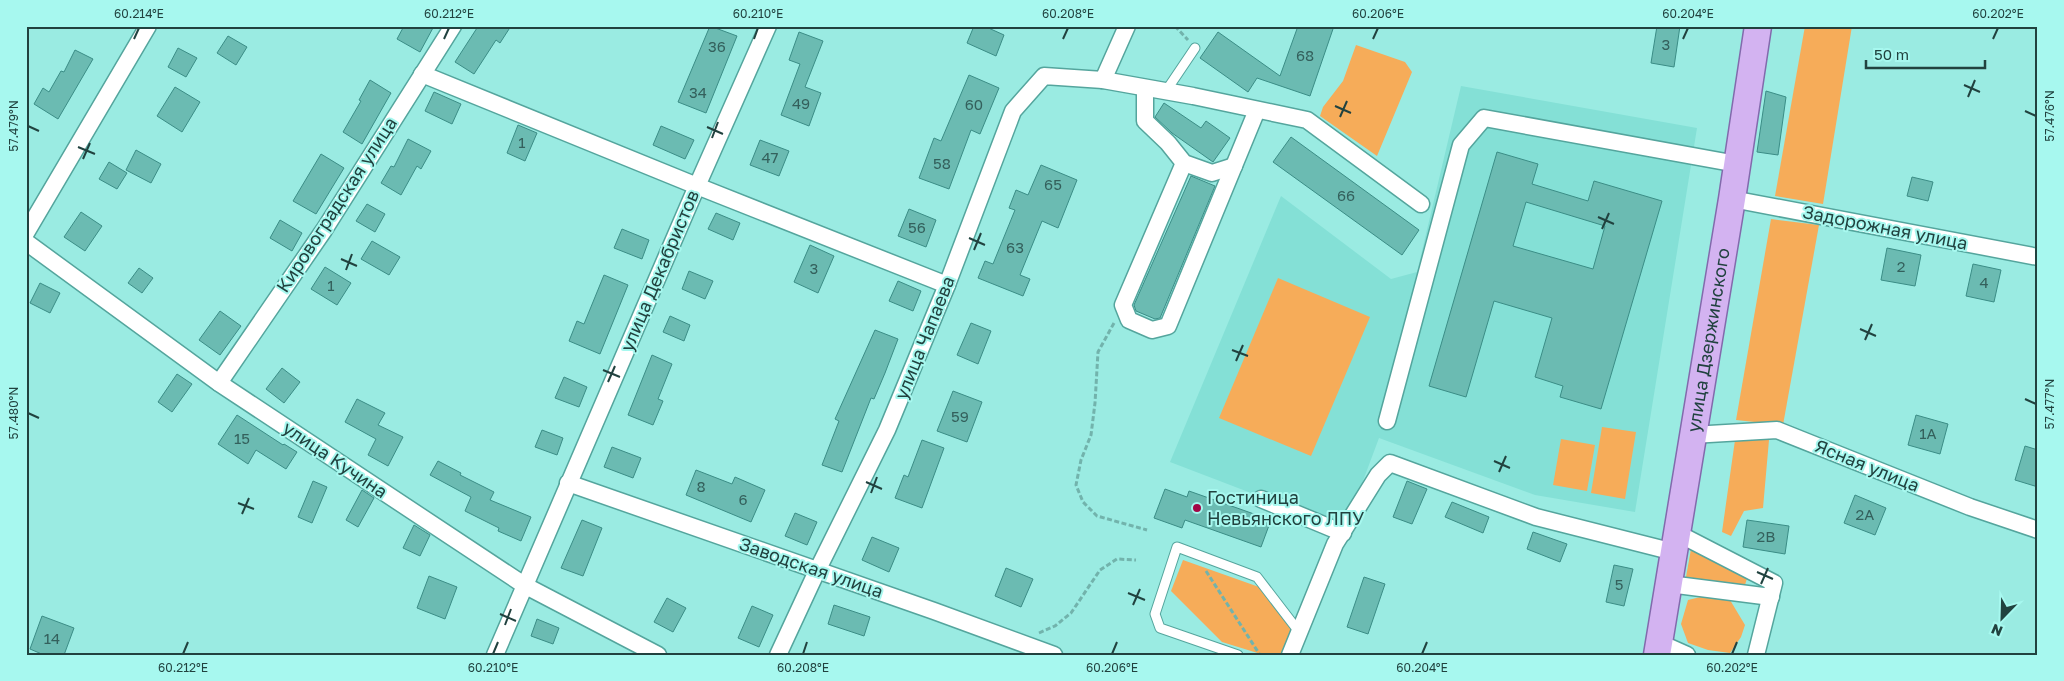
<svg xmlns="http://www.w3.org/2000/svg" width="2064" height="681" font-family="'Golos Text',sans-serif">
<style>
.built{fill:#84e0d6}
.green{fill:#f6ac59}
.building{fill:#6bbbb2;stroke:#3b8d86;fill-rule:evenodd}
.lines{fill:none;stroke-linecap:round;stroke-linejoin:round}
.service-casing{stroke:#54a59d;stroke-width:11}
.minor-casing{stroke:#54a59d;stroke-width:19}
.primary-casing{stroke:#826aac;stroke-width:29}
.path{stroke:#72b3ac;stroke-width:3;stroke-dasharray:5 2.5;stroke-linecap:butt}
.service{stroke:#fff;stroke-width:9}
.minor{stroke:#fff;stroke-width:16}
.primary{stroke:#d3b3f1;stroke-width:26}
.ticks{fill:none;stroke:#21423f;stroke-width:2}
.poi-dot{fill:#a20746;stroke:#a7f8ef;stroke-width:2}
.labels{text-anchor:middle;stroke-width:4;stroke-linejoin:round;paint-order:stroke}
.number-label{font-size:15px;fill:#34605c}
.street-label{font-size:18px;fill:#21423f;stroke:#a7f8ef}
.poi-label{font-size:18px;fill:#21423f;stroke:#a7f8ef;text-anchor:start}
.neatline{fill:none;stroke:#21423f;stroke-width:2}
.ticks-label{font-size:12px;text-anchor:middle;fill:#21423f}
</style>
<rect width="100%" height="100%" fill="#9aebe2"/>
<!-- built -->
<path class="built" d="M1461 86 1697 128 1635 512 1535 495 1379 438 1345 529 1170 462 1281 196 1391 279 1417 272Z"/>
<!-- green -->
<g class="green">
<path d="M1805 26H1852L1823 204 1775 196Z"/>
<path d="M1356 45 1405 62 1412 72 1377 156 1320 116 1323 107 1343 81Z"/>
<path d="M1771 219 1819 225 1783 425 1736 420Z"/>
<path d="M1278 278 1370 317 1311 456 1219 418Z"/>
<path d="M1602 427 1636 432 1625 499 1591 493Z"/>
<path d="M1561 439 1595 445 1587 491 1553 485Z"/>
<path d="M1735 440H1769L1763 508 1744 511 1731 536 1722 532Z"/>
<path d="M1691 549 1748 575 1745 585 1686 577Z"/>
<path d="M1183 560 1259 587 1293 632 1283 655H1264L1222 642 1171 591Z"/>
<path d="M1709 595 1730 600 1745 625 1741 637 1730 653 1708 650 1688 643 1681 624 1688 600Z"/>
</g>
<!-- building -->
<g class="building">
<path d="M404 26H434L420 52 397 39Z"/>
<path d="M475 26H511L500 43 496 40 474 74 455 62 477 28Z"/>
<path d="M710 26 737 36 706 113 678 102Z"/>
<path d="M974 26H984L1004 35 996 56 967 43Z"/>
<path d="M1298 26H1334L1310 96 1257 78 1248 92 1200 58 1218 32 1280 76Z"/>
<path d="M1657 26H1680L1674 67 1651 63Z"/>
<path d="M799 32 823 41 805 87 821 93 809 126 781 115 800 64 789 60Z"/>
<path d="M228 36 247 47 236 65 217 53Z"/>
<path d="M178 48 197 58 186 77 168 67Z"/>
<path d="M75 50 93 59 58 119 34 104 43 88 49 92 61 71 64 72Z"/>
<path d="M969 75 999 88 980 134 971 130 949 189 919 178 934 138 941 141Z"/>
<path d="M370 80 391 93 362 144 343 132 361 101 359 100Z"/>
<path d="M175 87 200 102 182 132 157 116Z"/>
<path d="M1766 91 1786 97 1778 155 1757 152Z"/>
<path d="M434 92 461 104 452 124 425 111Z"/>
<path d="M1164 103 1201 128 1206 121 1230 138 1213 162 1172 133 1155 117Z"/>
<path d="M518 125 537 133 525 161 507 153Z"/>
<path d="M661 126 694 140 685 159 653 145Z"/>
<path d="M1291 137 1419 230 1402 255 1273 162Z"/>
<path d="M408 139 431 151 421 169 417 166 401 195 381 183 391 166 394 167Z"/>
<path d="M760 140 789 151 779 176 750 165Z"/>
<path d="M136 150 161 164 151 183 126 170Z"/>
<path d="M1497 152 1538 164 1532 184 1588 201 1594 181 1662 201 1601 409 1560 397 1563 386 1535 377 1552 318 1494 301 1466 397 1429 386ZM1526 202 1605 226 1593 269 1513 246Z"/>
<path d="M321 154 344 168 316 214 293 201Z"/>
<path d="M109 162 127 173 117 189 99 179Z"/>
<path d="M1041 165 1077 180 1058 228 1042 221 1020 275 1030 279 1023 296 978 278 985 261 993 264 1015 210 1009 208 1016 190 1028 195Z"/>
<path d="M1191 176 1215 186 1160 318 1155 319 1136 311 1134 305Z"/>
<path d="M1912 177 1933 182 1928 201 1907 196Z"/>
<path d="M367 204 385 214 375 232 356 221Z"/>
<path d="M909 209 936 220 926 247 898 236Z"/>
<path d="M81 212 102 226 85 251 64 237Z"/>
<path d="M716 213 740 223 733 240 708 229Z"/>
<path d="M280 220 302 233 292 251 270 238Z"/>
<path d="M622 229 649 240 642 259 614 248Z"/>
<path d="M372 241 400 257 389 275 361 259Z"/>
<path d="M810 245 834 256 818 293 794 282Z"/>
<path d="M1887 248 1921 255 1915 286 1881 280Z"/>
<path d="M1973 264 2001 270 1994 302 1966 296Z"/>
<path d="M325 267 351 283 337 305 311 289Z"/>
<path d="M139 268 153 278 142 293 128 283Z"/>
<path d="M689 271 713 281 705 299 682 289Z"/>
<path d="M604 275 628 285 600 354 569 341 577 321 584 324Z"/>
<path d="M898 281 921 291 913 311 889 301Z"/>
<path d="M40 283 60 293 50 313 30 303Z"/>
<path d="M220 311 241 326 220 355 199 340Z"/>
<path d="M670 316 690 325 684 341 663 332Z"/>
<path d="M971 323 991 331 978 364 957 355Z"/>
<path d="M875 330 898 339 885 373 874 399 871 398 842 472 822 465 839 421 835 419Z"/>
<path d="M652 355 672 364 658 399 663 401 653 425 628 415Z"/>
<path d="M282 368 300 382 284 403 266 389Z"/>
<path d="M177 374 192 384 172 412 158 402Z"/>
<path d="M564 377 587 387 579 407 555 398Z"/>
<path d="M953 391 982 402 967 442 937 431Z"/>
<path d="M357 399 385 413 378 425 403 437 388 466 368 455 376 439 345 422Z"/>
<path d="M237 415 283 445 284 444 297 452 286 469 256 450 248 464 218 444Z"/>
<path d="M1916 415 1948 424 1940 454 1908 445Z"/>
<path d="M542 430 563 438 557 455 535 447Z"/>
<path d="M922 440 944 448 922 508 895 498 904 475 908 477Z"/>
<path d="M2025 446 2038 450V487L2015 480Z"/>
<path d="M612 447 641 458 633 478 604 467Z"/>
<path d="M438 461 461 473 460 475 494 492 490 500 531 517 521 541 498 531 499 528 465 511 471 497 430 475Z"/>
<path d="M696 470 732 484 735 477 765 490 751 522 686 495Z"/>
<path d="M313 481 327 487 312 523 298 517Z"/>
<path d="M1407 481 1427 489 1412 524 1393 517Z"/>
<path d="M1165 489 1187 497 1189 491 1271 520 1261 547 1185 520 1182 528 1154 518Z"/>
<path d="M362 490 374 498 358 527 346 520Z"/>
<path d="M1855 495 1886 508 1875 535 1844 523Z"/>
<path d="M1452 502 1489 517 1483 533 1445 517Z"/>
<path d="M795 513 817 522 807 545 785 536Z"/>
<path d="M582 520 602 528 583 576 561 568Z"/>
<path d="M1747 520 1789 526 1785 554 1743 547Z"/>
<path d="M414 525 430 535 420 556 403 548Z"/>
<path d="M1533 532 1567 544 1560 562 1527 549Z"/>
<path d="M872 537 899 548 889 572 862 560Z"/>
<path d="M1614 565 1633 569 1624 606 1606 602Z"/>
<path d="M1006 568 1033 579 1021 607 995 596Z"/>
<path d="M429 576 457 587 445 619 417 608Z"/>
<path d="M1364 577 1385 584 1368 634 1347 627Z"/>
<path d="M667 598 686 608 673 632 654 622Z"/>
<path d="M834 605 870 617 864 636 828 624Z"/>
<path d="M752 606 773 615 759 647 738 638Z"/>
<path d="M42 616 74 628 64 655H44L30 649Z"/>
<path d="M537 619 559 628 553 644 531 636Z"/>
</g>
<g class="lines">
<!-- service casing -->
<g class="service-casing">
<g id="service">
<path d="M1166 91 1195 48"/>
<path d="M1238 655 1160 628 1155 614 1177 547 1257 577 1300 633"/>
</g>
</g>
<!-- minor casing -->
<g class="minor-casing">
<g id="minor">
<path d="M422 74 697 186 947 285"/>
<path d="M1103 80 1127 26"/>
<path d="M1145 88V121L1168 143 1184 163 1212 173 1234 166"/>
<path d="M1184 163 1123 305 1129 320 1152 330 1168 326 1257 110"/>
<path d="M1732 199 2038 257"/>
<path d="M26 233 148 26"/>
<path d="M26 242 219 383 524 585 658 655"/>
<path d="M219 383 324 230 453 26"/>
<path d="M1387 421 1461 145 1484 118 1737 164"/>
<path d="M1692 435 1777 430 1970 507 2038 530"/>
<path d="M568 483 934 611 1054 655"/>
<path d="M1261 499 1343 533"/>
<path d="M1677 533 1774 583 1756 655"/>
<path d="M1669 584 1771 597"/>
<path d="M1660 643 1687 655"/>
<path d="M495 655 697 186 768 26"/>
<path d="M778 655 817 571 887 430 947 285 1013 111 1044 76 1103 80 1193 96 1307 120 1421 204"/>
<path d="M1290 655 1335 544 1378 475 1390 463 1536 517 1674 552"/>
</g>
</g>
<!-- primary casing -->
<g class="primary-casing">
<g id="primary">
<path id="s1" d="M1657 655 1732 199 1758 26"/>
</g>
</g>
<!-- path -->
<g class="path">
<path d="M1175 26 1188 40"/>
<path d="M1114 323 1098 352 1095 403 1091 435 1081 460 1076 485 1083 502 1097 516 1147 530"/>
<path d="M1206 571 1260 655"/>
<path d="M1039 633 1055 626 1071 613 1100 570 1117 559 1136 560"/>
</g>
<!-- service -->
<use href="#service" class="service"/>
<!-- minor -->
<use href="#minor" class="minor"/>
<!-- primary -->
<use href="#primary" class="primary"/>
</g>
<!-- ticks -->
<path class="ticks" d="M134 39 139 28M444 39 449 28M754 39 758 28M1063 39 1068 28M1373 39 1378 28M1683 39 1688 28M1993 39 1998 28M1964 85 1980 92M1968 97 1975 80M1335 106 1351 113M2025 111 2036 116M1340 117 1347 101M28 126 39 131M707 127 723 134M712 138 718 122M78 147 95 154M83 159 90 143M1598 217 1614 224M1602 229 1609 213M969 238 985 245M974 250 981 233M341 259 357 266M346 270 352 254M1860 329 1876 336M1865 340 1872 324M1232 350 1248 356M1236 361 1243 345M603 370 620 377M608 382 615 366M2025 399 2036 404M28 413 39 418M1494 461 1510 468M1499 472 1506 456M866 482 882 489M871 493 877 477M238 503 254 509M242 514 249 498M1757 572 1773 579M1761 584 1768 568M1128 593 1145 600M1133 605 1140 589M500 614 516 621M505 625 511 609M183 654 188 642M493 654 498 642M803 654 807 642M1112 654 1117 642M1422 654 1427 642M1732 654 1737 642"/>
<!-- markers -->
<circle class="poi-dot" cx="1197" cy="508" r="5"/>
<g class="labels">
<!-- number labels -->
<g class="number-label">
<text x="1666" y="50">3</text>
<text x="717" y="52">36</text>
<text x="1305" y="61">68</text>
<text x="698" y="98">34</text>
<text x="801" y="109">49</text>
<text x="974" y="110">60</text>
<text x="522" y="148">1</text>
<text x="770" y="163">47</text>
<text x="942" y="169">58</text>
<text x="1053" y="190">65</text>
<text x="1346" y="201">66</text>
<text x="917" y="233">56</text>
<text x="1015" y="253">63</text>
<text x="1901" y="272">2</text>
<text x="814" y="274">3</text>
<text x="1984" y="288">4</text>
<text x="331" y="291">1</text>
<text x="960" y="422">59</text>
<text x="1928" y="439">1А</text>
<text x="242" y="444">15</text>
<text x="701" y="492">8</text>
<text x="743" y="505">6</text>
<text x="1865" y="520">2А</text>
<text x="1766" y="542">2В</text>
<text x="1619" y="590">5</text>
<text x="52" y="644">14</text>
</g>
<!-- street labels -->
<g class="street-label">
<text transform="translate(337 205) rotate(-57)" y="6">Кировоградская улица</text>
<text transform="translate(1885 228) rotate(11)" y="6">Задорожная улица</text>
<text transform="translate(660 271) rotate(-67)" y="6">улица Декабристов</text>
<text transform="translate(925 338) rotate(-68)" y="6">улица Чапаева</text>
<text dy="6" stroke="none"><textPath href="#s1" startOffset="319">улица Дзержинского</textPath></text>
<text transform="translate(335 460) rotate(34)" y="6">улица Кучина</text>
<text transform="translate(1867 466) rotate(22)" y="6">Ясная улица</text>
<text transform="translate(811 568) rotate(19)" y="6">Заводская улица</text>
</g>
<!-- poi labels -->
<g class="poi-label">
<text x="1207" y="504">Гостиница<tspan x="1207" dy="21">Невьянского ЛПУ</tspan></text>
</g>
</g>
<!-- border -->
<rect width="2064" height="681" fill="none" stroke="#a7f8ef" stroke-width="55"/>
<!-- north arrow -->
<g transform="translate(2002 618) rotate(203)" stroke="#a7f8ef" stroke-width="4" paint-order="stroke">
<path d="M0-4L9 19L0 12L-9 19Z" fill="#21423f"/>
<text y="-8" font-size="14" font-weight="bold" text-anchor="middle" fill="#21423f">N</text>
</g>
<!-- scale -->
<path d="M1866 60v8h119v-8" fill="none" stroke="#21423f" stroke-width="2.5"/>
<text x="1874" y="60" font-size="15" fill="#21423f" stroke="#a7f8ef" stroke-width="4" paint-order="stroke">50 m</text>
<rect x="28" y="28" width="2008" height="626" class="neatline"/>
<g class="ticks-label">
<text x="139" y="18">60.214°E</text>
<text x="449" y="18">60.212°E</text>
<text x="758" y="18">60.210°E</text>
<text x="1068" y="18">60.208°E</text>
<text x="1378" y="18">60.206°E</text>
<text x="1688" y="18">60.204°E</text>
<text x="1998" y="18">60.202°E</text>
<text transform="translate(2050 116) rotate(-90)" y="4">57.476°N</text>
<text transform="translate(14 126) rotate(-90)" y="4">57.479°N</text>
<text transform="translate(2050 404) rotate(-90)" y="4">57.477°N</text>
<text transform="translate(14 413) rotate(-90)" y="4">57.480°N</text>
<text x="183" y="672">60.212°E</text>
<text x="493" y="672">60.210°E</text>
<text x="803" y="672">60.208°E</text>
<text x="1112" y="672">60.206°E</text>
<text x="1422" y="672">60.204°E</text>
<text x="1732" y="672">60.202°E</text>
</g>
</svg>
